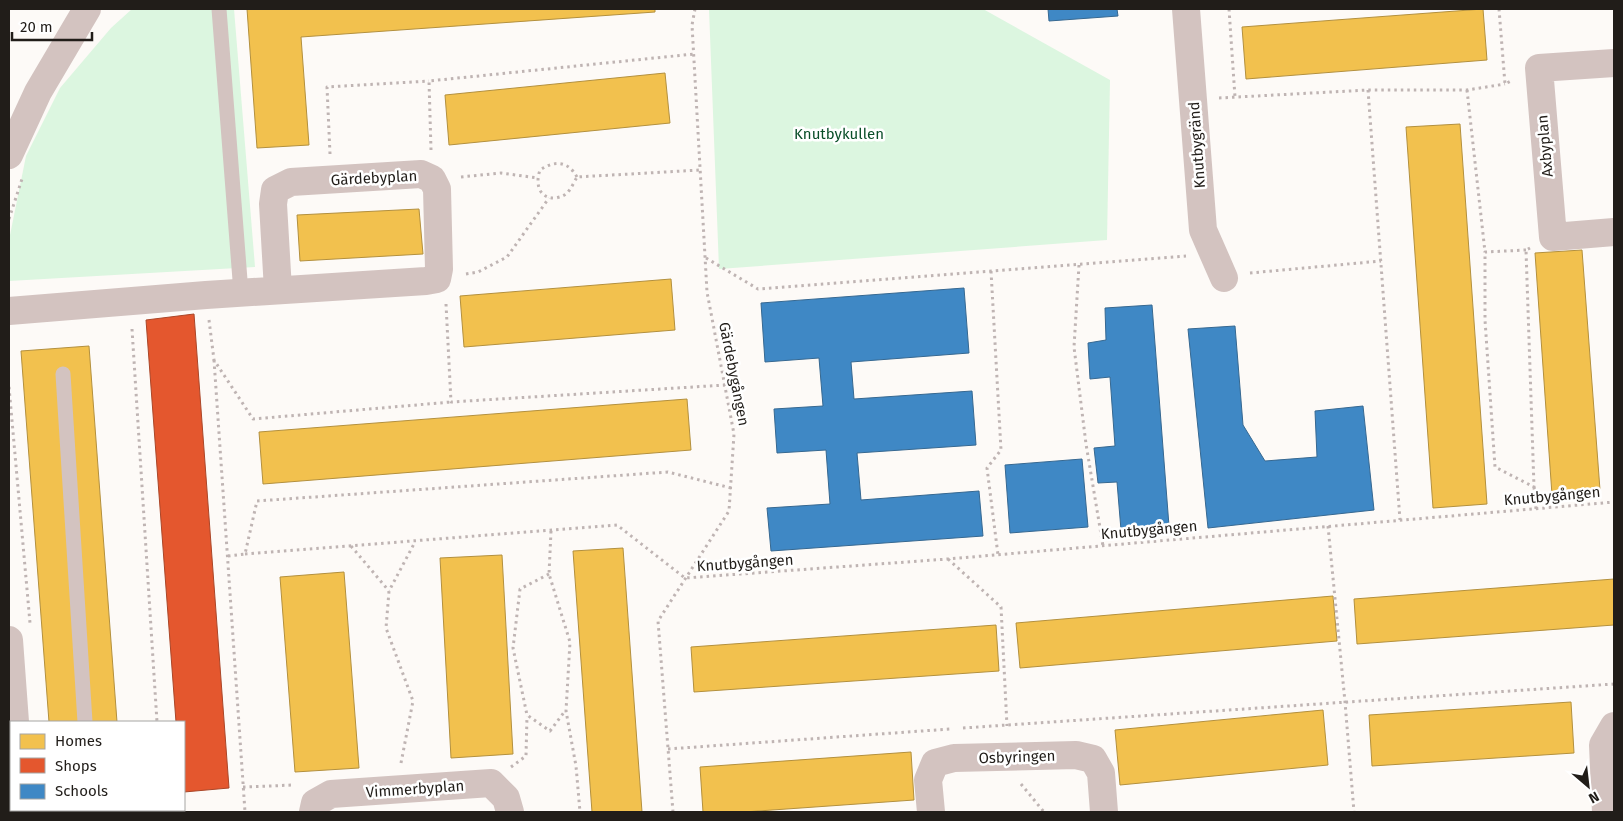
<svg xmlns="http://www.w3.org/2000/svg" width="1623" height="821" font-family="'Fira Sans',sans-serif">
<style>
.green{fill:#dcf6e0}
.homes{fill:#f2c14e;stroke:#b3903e}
.shops{fill:#e4572e;stroke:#aa4628}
.schools{fill:#3f88c5;stroke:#366891}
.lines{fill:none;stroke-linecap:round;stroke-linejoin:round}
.path{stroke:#bfb4b3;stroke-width:3;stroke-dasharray:2.5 4;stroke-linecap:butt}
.service{stroke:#d3c3c0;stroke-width:15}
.minor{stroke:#d3c3c0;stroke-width:28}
.tertiary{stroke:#d3c3c0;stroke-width:28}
.labels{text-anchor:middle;stroke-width:5;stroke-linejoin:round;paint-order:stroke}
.park-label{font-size:15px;fill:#094e28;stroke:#fff}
.street-label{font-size:15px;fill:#211d19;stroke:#fff}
</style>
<rect width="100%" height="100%" fill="#fdfaf7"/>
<!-- green -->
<g class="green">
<path d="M132 9H234L255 267 9 281V240L26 156 60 88 111 28Z"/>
<path d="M709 9H983L1110 80 1107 240 719 269Z"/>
</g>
<!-- homes -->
<g class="homes">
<path d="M247 9H655V12L301 37 309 145 257 148Z"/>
<path d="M1483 9 1487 60 1246 79 1242 27Z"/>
<path d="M665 73 670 123 449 145 445 95Z"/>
<path d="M1460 124 1487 504 1433 508 1406 127Z"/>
<path d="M419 209 423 254 300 261 297 215Z"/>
<path d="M1582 250 1600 490 1552 495 1535 253Z"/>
<path d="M671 279 675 330 464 347 460 296Z"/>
<path d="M89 346 117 722H49L21 351Z"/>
<path d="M687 399 691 450 263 484 259 432Z"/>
<path d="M623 548 642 812H592L573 551Z"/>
<path d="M502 555 513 754 451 758 440 558Z"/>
<path d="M344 572 359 768 295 772 280 577Z"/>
<path d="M1614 579V625L1357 644 1354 599Z"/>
<path d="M1333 596 1337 641 1020 668 1016 623Z"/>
<path d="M996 625 999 671 694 692 691 647Z"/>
<path d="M1571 702 1574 753 1372 766 1369 715Z"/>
<path d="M1323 710 1328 765 1120 785 1115 730Z"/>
<path d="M911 752 914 800 744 812H703L700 767Z"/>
<rect x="55" y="810" width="68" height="2"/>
</g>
<!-- shops -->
<path class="shops" d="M194 314 229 788 184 792V722H176L146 320Z"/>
<!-- schools -->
<g class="schools">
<path d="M1048 9H1117L1118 16 1049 21Z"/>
<path d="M964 288 969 353 851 362 854 399 972 391 976 445 857 453 861 500 979 491 983 536 771 551 767 508 830 504 826 450 777 453 774 409 823 406 819 358 765 362 761 303Z"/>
<path d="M1152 305 1169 526 1121 530 1117 482 1098 483 1094 448 1115 446 1110 377 1090 379 1088 343 1106 340 1105 308Z"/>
<path d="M1235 326 1243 425 1265 461 1317 457 1315 411 1363 406 1374 510 1208 528 1188 329Z"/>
<path d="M1082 459 1088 527 1010 533 1005 465Z"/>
</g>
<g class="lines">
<!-- path -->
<g class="path">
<path d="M1229 9 1235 97"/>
<path d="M1499 9 1505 84 1513 80"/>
<path d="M1368 90 1400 520"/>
<path d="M1467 90 1485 252"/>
<path d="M1219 98 1368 90H1467L1505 84"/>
<path d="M431 150 429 81 694 54"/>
<path d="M330 154 327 87 429 81"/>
<path d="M461 177 501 173 538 178"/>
<path d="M577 177C568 161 555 160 540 170 535 184 539 199 556 198 560 197 564 196 567 193 571 189 574 182 577 177L700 170"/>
<path d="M9 219 22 179"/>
<path d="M1526 250 1485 252V320L1495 467 1534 487 1526 250 1530 248"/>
<path d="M706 258 758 289 1186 256"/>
<path d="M1079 265 1074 347 1086 444 1103 546"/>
<path d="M991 271 1001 450 987 468 998 555"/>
<path d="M1250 273 1381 261"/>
<path d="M466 274 478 272 507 257 549 198"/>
<path d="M446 304 451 402 725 385"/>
<path d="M209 320 214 360 253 419 451 402"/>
<path d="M132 329 157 722"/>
<path d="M214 360 245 812"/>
<path d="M9 387 30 623"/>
<path d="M1534 487 1536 509"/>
<path d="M1328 526 1345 702 1354 812"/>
<path d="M551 531 549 574 570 642 566 711 576 766 580 812"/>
<path d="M351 546 389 591"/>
<path d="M245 554 617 525 685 578 948 559 1614 502"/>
<path d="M228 556 245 554 257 501 668 472 731 488"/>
<path d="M948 559 1001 607 1007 726"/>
<path d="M549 574 520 589 513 648 527 715 550 731 565 711"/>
<path d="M963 728 1614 684"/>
<path d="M668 749 950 729"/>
<path d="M401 763 413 701 386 628 389 591 415 542"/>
<path d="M511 767 526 756 527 716"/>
<path d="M1021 784 1044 812"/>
<path d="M243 787 294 785"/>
<path d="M673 812 658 621 729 511 734 434 707 292 692 25 695 9"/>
</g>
<!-- service -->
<g class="service">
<path d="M219 9 241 293"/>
<path d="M63 374 85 722"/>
<path d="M91 810V812"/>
<path d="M142 810V812"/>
</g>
<!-- minor -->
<g class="minor">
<path d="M1186 9 1203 230 1224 278"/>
<path d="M1614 63 1539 68 1553 237 1614 232"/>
<path d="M9 311 206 295 426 281 437 279 439 269 437 189 432 179 421 174 291 182 275 190 273 204 278 290"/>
<path d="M313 812 315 803 331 794 491 783 506 798 510 812"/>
<path d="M931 812 928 780 935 763 954 758 1076 755 1093 759 1101 773 1104 812"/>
<path d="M1606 812 1603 745 1614 726"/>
</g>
<!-- tertiary -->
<g class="tertiary">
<path d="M9 155 38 92 87 9"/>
<path d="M9 640 15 722"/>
<path d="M21 810V812"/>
</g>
</g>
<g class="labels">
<!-- park labels -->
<g class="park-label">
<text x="839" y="139">Knutbykullen</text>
</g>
<!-- street labels -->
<g class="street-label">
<text transform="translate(1197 145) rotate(-94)" y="5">Knutbygränd</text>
<text transform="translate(1545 146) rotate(-95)" y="5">Axbyplan</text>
<text transform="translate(374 178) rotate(-3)" y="5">Gärdebyplan</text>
<text transform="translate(734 374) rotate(79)" y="5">Gärdebygången</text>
<text transform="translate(1552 496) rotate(-5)" y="5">Knutbygången</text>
<text transform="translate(1149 530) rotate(-5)" y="5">Knutbygången</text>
<text transform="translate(745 563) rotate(-4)" y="5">Knutbygången</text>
<text transform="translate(1017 757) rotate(-2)" y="5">Osbyringen</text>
<text transform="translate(415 789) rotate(-4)" y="5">Vimmerbyplan</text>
</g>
</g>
<!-- border -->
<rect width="1623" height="821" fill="none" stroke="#211d19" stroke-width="20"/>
<!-- legend -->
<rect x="10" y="721" width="175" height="90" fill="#ffffff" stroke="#a6a5a3"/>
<rect x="20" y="734" width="25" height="15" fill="#f2c14e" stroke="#a6a5a3"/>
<text x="55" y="746" font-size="15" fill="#211d19">Homes</text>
<rect x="20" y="758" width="25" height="15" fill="#e4572e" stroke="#a6a5a3"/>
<text x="55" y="771" font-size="15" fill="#211d19">Shops</text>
<rect x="20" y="784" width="25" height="15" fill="#3f88c5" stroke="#a6a5a3"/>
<text x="55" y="796" font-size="15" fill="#211d19">Schools</text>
<!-- north arrow -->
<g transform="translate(1588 786) rotate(152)" stroke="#ffffff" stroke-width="4" paint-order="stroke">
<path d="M0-4L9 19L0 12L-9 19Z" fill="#211d19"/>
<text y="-8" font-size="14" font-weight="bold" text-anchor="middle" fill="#211d19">N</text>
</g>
<!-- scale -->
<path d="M12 32v8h80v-8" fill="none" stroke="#211d19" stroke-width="2.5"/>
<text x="20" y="32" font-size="15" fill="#211d19" stroke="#ffffff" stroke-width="4" paint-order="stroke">20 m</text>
</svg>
